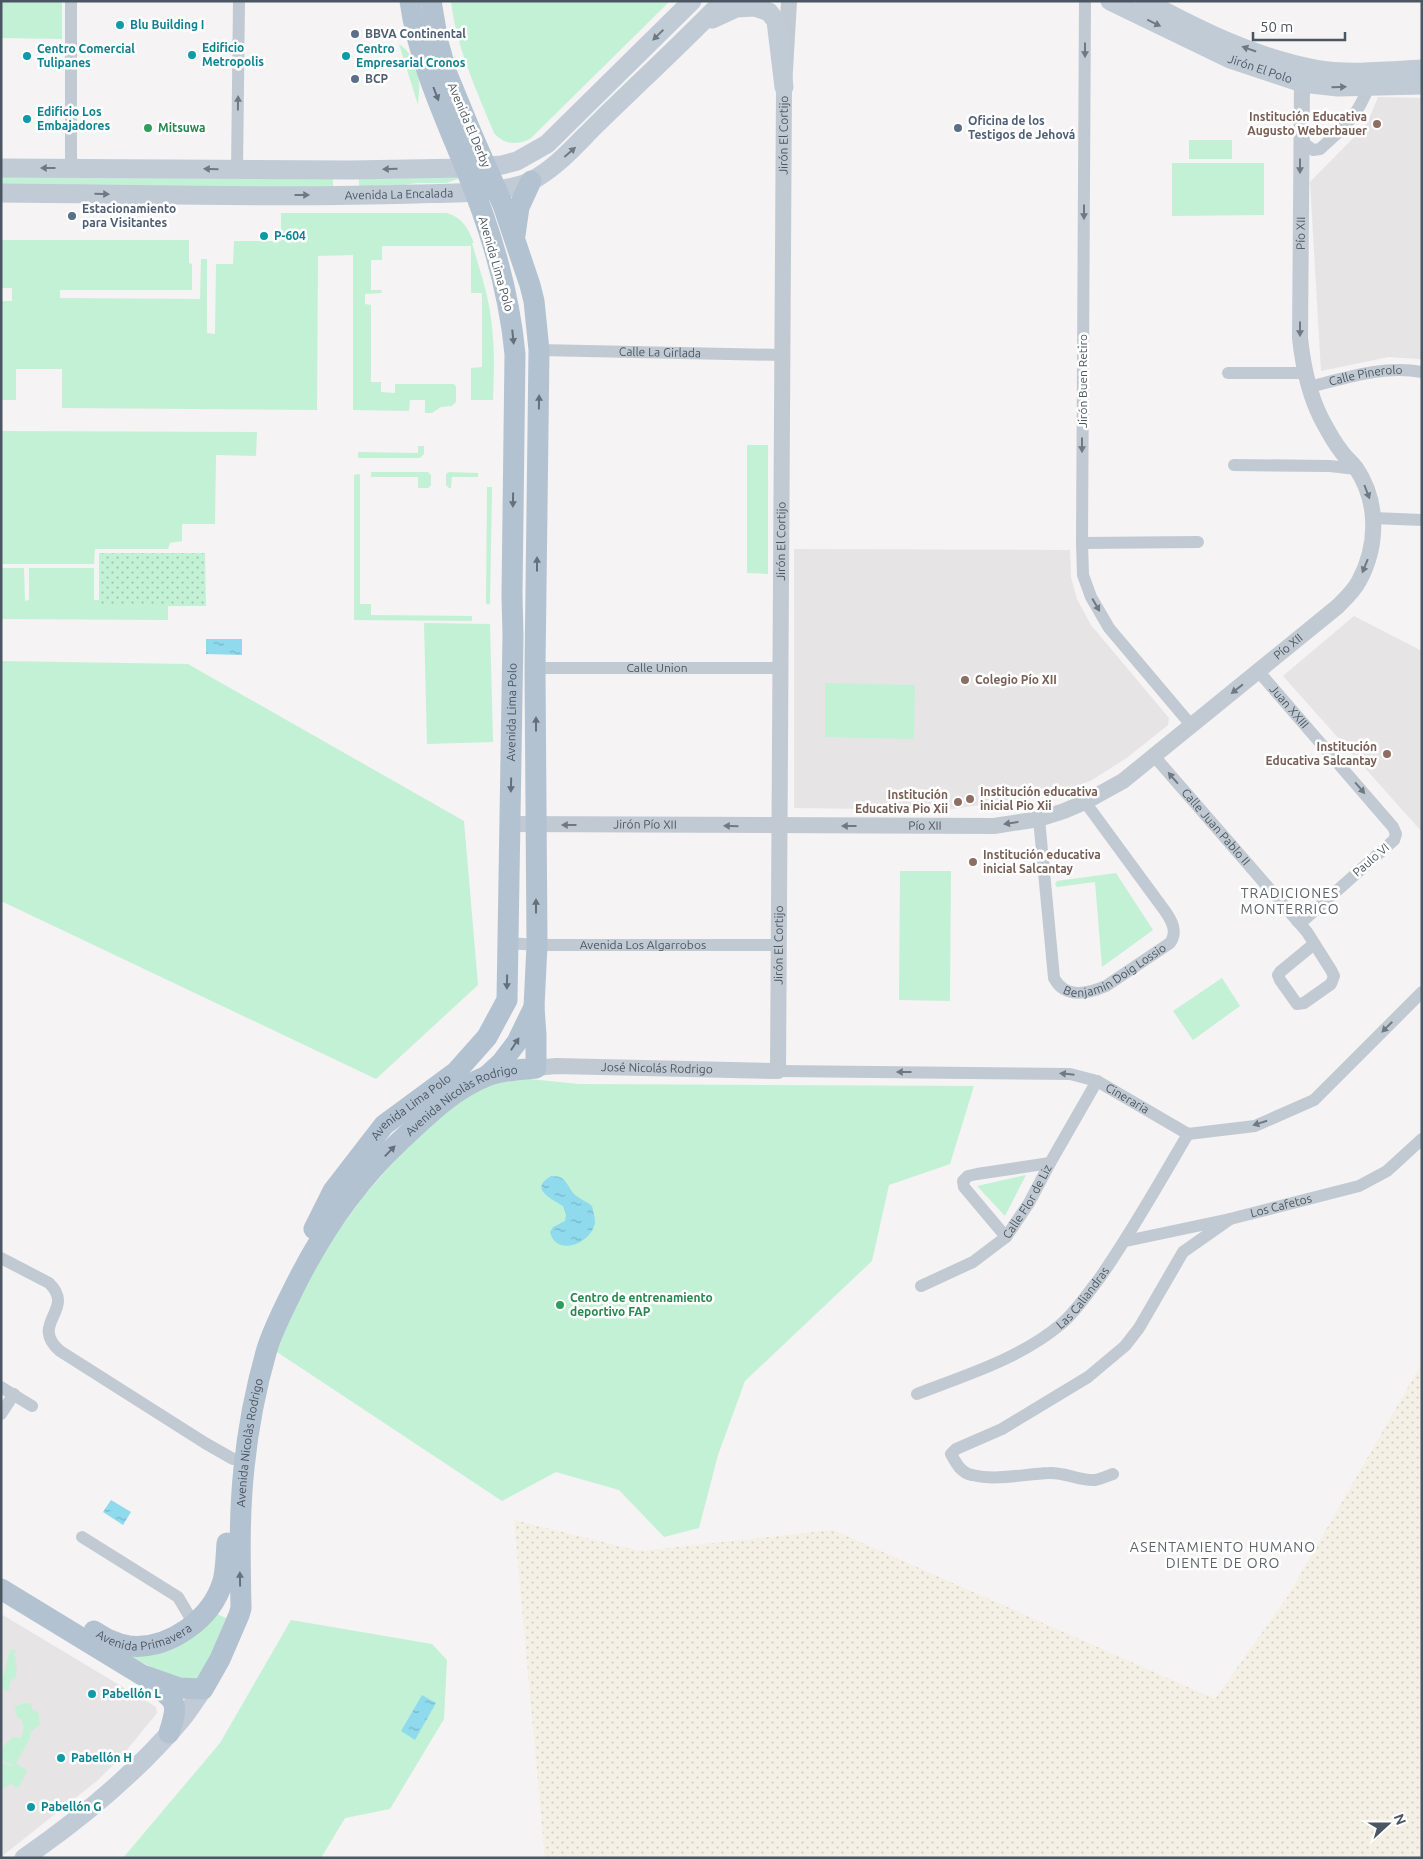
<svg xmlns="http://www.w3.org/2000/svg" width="1423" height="1859" font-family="Ubuntu,sans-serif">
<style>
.education{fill:#e6e4e5}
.green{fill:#c3f1d5}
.sand{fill:url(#sand-dots)}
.garden{fill:url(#garden-dots)}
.water{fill:url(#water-ripples)}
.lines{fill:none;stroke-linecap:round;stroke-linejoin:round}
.minor{stroke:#c1cad2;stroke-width:12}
.tertiary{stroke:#c1cad2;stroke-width:16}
.secondary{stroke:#c1cbd6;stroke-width:19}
.primary{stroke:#b3c2d1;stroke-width:21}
.oneway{fill:#6e7984}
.oneway2{fill:#6e7983}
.oneway3{fill:#64717d}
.culture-dot{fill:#0f9aa8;stroke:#fff;stroke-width:2}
.service-dot{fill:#5c6f8a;stroke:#fff;stroke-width:2}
.education-dot{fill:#8d6e63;stroke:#fff;stroke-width:2}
.leisure-dot{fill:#2e9e5b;stroke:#fff;stroke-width:2}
.labels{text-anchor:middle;stroke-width:5;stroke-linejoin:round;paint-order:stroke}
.culture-label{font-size:12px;font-weight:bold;fill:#0d838f;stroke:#fff;text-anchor:start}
.service-label{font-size:12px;font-weight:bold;fill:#4e5e75;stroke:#fff;text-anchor:start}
.street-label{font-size:12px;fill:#4a5661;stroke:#fff}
.education-label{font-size:12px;font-weight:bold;fill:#785e54;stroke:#fff;text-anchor:end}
.leisure-label{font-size:12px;font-weight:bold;fill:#27864d;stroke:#fff;text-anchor:start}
.neighbourhood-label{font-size:14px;letter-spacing:1px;fill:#5f6368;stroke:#fff}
</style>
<defs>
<pattern id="sand-dots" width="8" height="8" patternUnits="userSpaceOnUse" patternTransform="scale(1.25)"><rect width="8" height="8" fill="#f5f0e5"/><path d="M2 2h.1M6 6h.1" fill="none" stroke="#d4d0c7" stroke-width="1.8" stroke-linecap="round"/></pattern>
<pattern id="garden-dots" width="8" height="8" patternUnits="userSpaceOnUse" patternTransform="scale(1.25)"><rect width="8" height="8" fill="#c3f1d5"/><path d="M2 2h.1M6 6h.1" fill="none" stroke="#a0c6b0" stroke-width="1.8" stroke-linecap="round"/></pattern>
<pattern id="water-ripples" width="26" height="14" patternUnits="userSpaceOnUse" patternTransform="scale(1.25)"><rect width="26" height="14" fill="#90daee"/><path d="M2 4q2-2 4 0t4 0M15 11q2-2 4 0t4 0" fill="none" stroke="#78b4c4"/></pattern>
</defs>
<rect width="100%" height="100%" fill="#f5f3f3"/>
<!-- education -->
<g class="education">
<path d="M1378 97 1422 98V361L1419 359 1389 357 1321 371 1310 182 1367 124Z"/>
<path d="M794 549 1070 550 1071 577 1077 599 1091 625 1169 718 1168 725 1128 757 1092 780 1059 794 945 810 794 808Z"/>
<path d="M1354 616 1422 651V832L1283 676Z"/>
<path d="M1 1614 156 1707 157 1713 121 1757 98 1780 1 1857Z"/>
</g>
<!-- green -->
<g class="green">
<path d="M1 1H62V39L1 38Z"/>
<path d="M451 1H670L530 139C517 145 504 145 494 133 477 91 456 47 451 1Z"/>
<path d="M399 44C411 52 418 66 419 81 420 89 418 97 418 105Z"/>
<rect x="1189" y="140" width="43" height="19"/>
<path d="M1172 163H1264V215L1172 216Z"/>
<path d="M1 174 333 179V188L1 187Z"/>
<path d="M458 177V179L446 183H417L381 189 359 187V179Z"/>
<path d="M281 213H446C462 217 468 228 474 243H472C479 268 488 293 491 319 495 346 494 373 493 400H471V368L482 367V293H471V246H382V260H371V290H381L382 293 365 294V304L371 305V382H381V392L395 393V384H454L456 387V402L452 406 441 407 432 413H425V400H410L409 411 353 410V255L318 256 317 410 62 408V369H16V400H1V301H12V288H1V240H189V263L192 264V290H60V298L200 299 201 259H207V333L215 334 216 264H233L234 241H281Z"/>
<path d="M1 431 257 432 256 456 216 455 215 524H182V541L170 543 168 549H95L94 564H1Z"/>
<path d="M747 445H768V574L747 573Z"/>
<path d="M418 446H424V454L420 458H358V452L418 453Z"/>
<path d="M371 472H428L431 475V485L428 488H418V477H371Z"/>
<path d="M449 472 478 473V477H452L451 488H449L446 485V474Z"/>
<path d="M358 474 360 475V604H371V615L472 616V621L354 620V475Z"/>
<path d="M487 487H492L490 604H486Z"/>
<path d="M1 568H24L25 601 29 600V568H94V600H99V606H168V620L1 619Z"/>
<path d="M424 623 490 624 493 742 427 744Z"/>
<path d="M1 661 188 664 464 821 478 985 376 1079 1 901Z"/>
<path d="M825 683 915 685 914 739 825 737Z"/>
<path d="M900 871H951L950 1001 899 1000Z"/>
<path d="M1116 873 1153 930 1102 967 1095 882 1057 887 1055 884 1057 881Z"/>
<path d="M1222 978 1240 1006 1193 1040 1173 1011Z"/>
<path d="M530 1079 579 1084 974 1086 950 1164 889 1185 872 1261 745 1381 718 1455 699 1528 664 1537 619 1490 556 1472 502 1501 277 1352 296 1302 310 1271 363 1197 397 1158 419 1127 488 1084Z"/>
<path d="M1026 1175 1005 1216 977 1186Z"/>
<path d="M217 1614 226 1618 202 1676 184 1684 118 1650Z"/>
<path d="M291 1620 432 1644 447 1660 444 1719 390 1809 345 1818 321 1858H123L220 1743Z"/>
<path d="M10 1649 17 1651 14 1653 16 1659 15 1663 17 1668 15 1680 12 1678 9 1685 10 1688 7 1692 1 1686Z"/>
<path d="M25 1703H30L33 1710 38 1712 40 1724 30 1733V1738L16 1763 27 1771 18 1788 11 1784 1 1790V1762L12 1766 13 1765 1 1760V1748L13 1737 21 1738 24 1728 21 1719 17 1717 15 1706Z"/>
</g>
<!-- sand -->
<path class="sand" d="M1422 1363V1858H545L514 1520 640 1551 833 1530 1215 1699 1288 1596Z"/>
<!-- garden -->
<path class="garden" d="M99 553H205L206 606H99Z"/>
<!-- water -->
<g class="water">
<path d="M206 639H242V655L206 654Z"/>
<path d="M551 1176C569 1175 566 1189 578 1197 583 1201 588 1202 592 1206 593 1211 595 1217 595 1222 593 1243 556 1258 550 1232L553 1227 565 1221 566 1215 563 1206C552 1199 528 1189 551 1176Z"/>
<path d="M111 1500 131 1512 123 1525 103 1512Z"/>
<path d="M422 1695 436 1703 415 1740 401 1731Z"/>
</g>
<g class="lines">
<!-- minor -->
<g class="minor">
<path d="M1085 1 1082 543 1083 575 1091 597 1109 628 1191 725"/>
<path d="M1301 133 1305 144 1313 150 1320 149C1345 126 1356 119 1369 86"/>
<path d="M71 168V1"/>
<path d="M237 170 239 1"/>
<path id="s1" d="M539 350 782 355"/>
<path d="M1228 373H1304"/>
<path id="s2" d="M1309 387C1346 378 1383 365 1422 372"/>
<path d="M1234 465 1330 466 1356 469"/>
<path d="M1373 518 1422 520"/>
<path d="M1082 543 1198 542"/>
<path id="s3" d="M535 668H780"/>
<path id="s4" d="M1259 672 1393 827 1396 834 1394 840 1304 920 1297 921"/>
<path id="s5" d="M1154 756 1307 932 1331 970 1334 976 1331 984 1304 1003 1297 1004 1280 980 1278 975 1280 972 1314 944"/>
<path id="s6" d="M1039 819 1054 978C1065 999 1087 994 1106 986L1170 943C1178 932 1172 921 1165 911L1085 802"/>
<path id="s7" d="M508 943 537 945H778"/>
<path id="s8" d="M778 1071 1070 1074 1097 1081 1188 1134 1255 1126 1314 1100 1422 992"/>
<path d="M1006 1237 964 1187 963 1181 968 1176 977 1174 1050 1163"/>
<path id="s9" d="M1126 1241 1230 1219 1359 1186 1387 1171 1422 1139"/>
<path d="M1 1258 49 1283C77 1310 28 1323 60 1351L205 1443 233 1459"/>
<path id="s10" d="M921 1286 973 1262 1006 1237 1029 1203 1050 1163 1097 1081"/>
<path d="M1 1387 32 1406"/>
<path id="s11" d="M917 1394C966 1375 1019 1359 1060 1325 1075 1313 1087 1294 1099 1279 1132 1232 1159 1183 1188 1134"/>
<path d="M1 1414 14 1394"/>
<path d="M1113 1474C1107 1476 1101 1479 1095 1480 1079 1481 1065 1472 1049 1473 1024 1474 997 1481 972 1475 961 1473 956 1463 951 1454L956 1449 1002 1429 1088 1377 1125 1346 1139 1328 1183 1252 1230 1219"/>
<path d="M82 1537 178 1597 194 1624"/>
</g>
<!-- tertiary -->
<g class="tertiary">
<path id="s12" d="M510 824 994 826 1039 819 1064 811 1085 802 1123 781 1337 607C1345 599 1354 591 1359 581 1378 546 1379 502 1356 468 1351 462 1345 457 1341 451 1333 441 1327 429 1321 418 1308 392 1303 366 1300 338L1302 83"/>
<path id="s13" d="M536 1068 556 1066 778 1071 784 87 789 1"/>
</g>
<!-- secondary -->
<g class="secondary">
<path id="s14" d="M1110 1 1230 59 1302 83 1338 87 1422 85"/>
<path d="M1145 1C1199 30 1255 58 1315 69 1346 75 1389 71 1422 69"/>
<path d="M712 19 736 8 755 7 769 12 776 21 784 87"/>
<path d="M1 168 350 170 465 168 502 165 517 161 547 144 692 1"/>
<path id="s15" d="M1 193C140 194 278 198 416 194 445 193 506 194 531 181 558 167 578 142 600 121 641 81 683 42 723 1"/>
<path d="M24 1858C82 1818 136 1773 181 1720 189 1711 196 1699 203 1689"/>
</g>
<!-- primary -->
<g class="primary">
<path d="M515 235 519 207 531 181"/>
<path d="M488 1075 501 1063 517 1042 534 1007"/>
<path id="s16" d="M314 1229 333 1191 384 1125 456 1072 487 1037 507 1000 513 635 512 595 515 354C509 290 490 227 465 167 443 113 418 59 410 1"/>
<path id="s17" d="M1 1589 142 1675 179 1688 203 1689 220 1659 239 1615 241 1608C240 1561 239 1514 244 1468 248 1428 256 1387 267 1349 273 1330 282 1312 291 1294 319 1236 353 1185 400 1141 427 1116 452 1090 487 1076 502 1070 520 1070 536 1068V1035L534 1007 537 945 535 668 539 350 534 301 530 285 503 205 473 137 447 74 438 42 431 1"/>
<path id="s18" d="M94 1631C105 1638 115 1644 129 1646 169 1650 212 1619 223 1581 226 1569 226 1556 227 1543"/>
<path d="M152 1683C177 1701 179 1703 169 1733"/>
</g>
</g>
<!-- one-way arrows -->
<defs><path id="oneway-solid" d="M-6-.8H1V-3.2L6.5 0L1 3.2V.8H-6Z" transform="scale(1.25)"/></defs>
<g class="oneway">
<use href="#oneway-solid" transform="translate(1154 23) rotate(26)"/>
<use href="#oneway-solid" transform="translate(658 35) rotate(136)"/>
<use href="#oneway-solid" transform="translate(1249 49) rotate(-161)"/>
<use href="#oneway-solid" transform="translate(1339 87) rotate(-1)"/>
<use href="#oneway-solid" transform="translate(570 152) rotate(-41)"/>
<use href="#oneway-solid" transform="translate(48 168) rotate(-180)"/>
<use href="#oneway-solid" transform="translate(211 169) rotate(-179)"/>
<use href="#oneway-solid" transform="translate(390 169) rotate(179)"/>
<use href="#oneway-solid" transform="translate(102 194) rotate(1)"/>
<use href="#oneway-solid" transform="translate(302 195)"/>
</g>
<g class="oneway2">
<use href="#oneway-solid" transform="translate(1085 50) rotate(90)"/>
<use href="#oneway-solid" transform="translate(238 103) rotate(-89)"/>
<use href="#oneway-solid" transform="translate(1300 166) rotate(90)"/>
<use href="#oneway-solid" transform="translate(1084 212) rotate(90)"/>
<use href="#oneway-solid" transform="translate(1300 329) rotate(90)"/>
<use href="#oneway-solid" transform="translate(1082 445) rotate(90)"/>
<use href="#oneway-solid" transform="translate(1367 492) rotate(69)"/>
<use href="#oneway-solid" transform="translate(1365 566) rotate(112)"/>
<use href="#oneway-solid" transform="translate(1096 605) rotate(60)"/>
<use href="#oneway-solid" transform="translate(1237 689) rotate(142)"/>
<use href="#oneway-solid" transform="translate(1173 778) rotate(-131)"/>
<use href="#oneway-solid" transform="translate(1360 788) rotate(49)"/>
<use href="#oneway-solid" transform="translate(1011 823) rotate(171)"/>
<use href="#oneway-solid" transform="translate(569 825) rotate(180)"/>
<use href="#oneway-solid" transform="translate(731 826) rotate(-179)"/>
<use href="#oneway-solid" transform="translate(849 826) rotate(180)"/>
<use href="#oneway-solid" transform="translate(1387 1027) rotate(135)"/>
<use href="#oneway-solid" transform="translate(904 1072) rotate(-180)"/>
<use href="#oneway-solid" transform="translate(1067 1074) rotate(-174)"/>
<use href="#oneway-solid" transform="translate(1260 1123) rotate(162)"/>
</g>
<g class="oneway3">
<use href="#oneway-solid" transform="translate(436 94) rotate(69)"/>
<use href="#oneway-solid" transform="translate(513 337) rotate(84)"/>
<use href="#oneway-solid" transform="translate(539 402) rotate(-89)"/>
<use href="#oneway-solid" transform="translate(513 500) rotate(91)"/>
<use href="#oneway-solid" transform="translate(537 564) rotate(-90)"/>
<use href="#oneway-solid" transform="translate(536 724) rotate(-90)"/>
<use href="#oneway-solid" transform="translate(511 785) rotate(91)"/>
<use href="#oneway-solid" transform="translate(536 906) rotate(-90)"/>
<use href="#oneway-solid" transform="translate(507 982) rotate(91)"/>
<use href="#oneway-solid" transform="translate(515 1044) rotate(-57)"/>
<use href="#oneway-solid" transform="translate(390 1151) rotate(-46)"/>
<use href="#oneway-solid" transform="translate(240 1579) rotate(-91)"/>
</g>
<!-- markers -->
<g class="culture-dot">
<circle cx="120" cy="25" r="5"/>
<circle cx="192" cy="55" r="5"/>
<circle cx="27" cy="56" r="5"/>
<circle cx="346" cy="56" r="5"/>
<circle cx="27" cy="119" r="5"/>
<circle cx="264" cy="236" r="5"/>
<circle cx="92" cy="1694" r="5"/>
<circle cx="61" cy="1758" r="5"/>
<circle cx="31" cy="1807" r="5"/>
</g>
<g class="service-dot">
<circle cx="355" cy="34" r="5"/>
<circle cx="355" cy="79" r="5"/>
<circle cx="958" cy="128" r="5"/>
<circle cx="72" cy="216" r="5"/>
</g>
<g class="education-dot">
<circle cx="1377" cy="124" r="5"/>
<circle cx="965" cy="680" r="5"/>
<circle cx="1387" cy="754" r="5"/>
<circle cx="970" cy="799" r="5"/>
<circle cx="958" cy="802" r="5"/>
<circle cx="973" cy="862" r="5"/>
</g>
<g class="leisure-dot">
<circle cx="148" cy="128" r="5"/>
<circle cx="560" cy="1305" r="5"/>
</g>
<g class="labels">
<!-- culture labels -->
<g class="culture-label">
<text x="130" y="29">Blu Building I</text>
<text x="202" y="52">Edificio<tspan x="202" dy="14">Metropolis</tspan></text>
<text x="37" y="53">Centro Comercial<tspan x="37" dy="14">Tulipanes</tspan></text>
<text x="356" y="53">Centro<tspan x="356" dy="14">Empresarial Cronos</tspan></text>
<text x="37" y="116">Edificio Los<tspan x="37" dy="14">Embajadores</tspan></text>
<text x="274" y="240">P-604</text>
<text x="102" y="1698">Pabellón L</text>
<text x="71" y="1762">Pabellón H</text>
<text x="41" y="1811">Pabellón G</text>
</g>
<!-- service labels -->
<g class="service-label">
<text x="365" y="38">BBVA Continental</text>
<text x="365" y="83">BCP</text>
<text x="968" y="125">Oficina de los<tspan x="968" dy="14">Testigos de Jehová</tspan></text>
<text x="82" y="213">Estacionamiento<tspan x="82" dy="14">para Visitantes</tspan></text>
</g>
<!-- street labels -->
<g class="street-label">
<text dy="4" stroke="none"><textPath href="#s14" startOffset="165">Jirón El Polo</textPath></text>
<text transform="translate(469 125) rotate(67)" y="4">Avenida El Derby</text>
<text dy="4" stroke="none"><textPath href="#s13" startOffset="1178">Jirón El Cortijo</textPath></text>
<text dy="4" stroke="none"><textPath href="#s15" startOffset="398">Avenida La Encalada</textPath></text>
<text dy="4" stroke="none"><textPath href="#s12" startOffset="1300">Pío XII</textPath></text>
<text transform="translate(496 264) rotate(74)" y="4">Avenida Lima Polo</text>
<text dy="4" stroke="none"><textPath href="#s1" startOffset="121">Calle La Girlada</textPath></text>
<text dy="4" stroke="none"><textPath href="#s2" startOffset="58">Calle Pinerolo</textPath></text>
<text transform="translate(1083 381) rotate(-90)" y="4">Jirón Buen Retiro</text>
<text dy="4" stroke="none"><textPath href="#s13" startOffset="772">Jirón El Cortijo</textPath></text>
<text dy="4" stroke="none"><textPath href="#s12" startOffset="835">Pío XII</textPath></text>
<text dy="4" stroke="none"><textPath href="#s3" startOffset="122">Calle Union</textPath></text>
<text dy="4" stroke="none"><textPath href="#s4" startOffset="46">Juan XXIII</textPath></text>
<text dy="4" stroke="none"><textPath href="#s16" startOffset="592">Avenida Lima Polo</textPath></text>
<text dy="4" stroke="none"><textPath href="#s12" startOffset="135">Jirón Pío XII</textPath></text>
<text dy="4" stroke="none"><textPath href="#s12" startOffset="415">Pío XII</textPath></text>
<text dy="4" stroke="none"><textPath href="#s5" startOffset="94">Calle Juan Pablo II</textPath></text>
<text transform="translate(1371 860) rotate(-41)" y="4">Paulo VI</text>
<text dy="4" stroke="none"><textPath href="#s7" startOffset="135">Avenida Los Algarrobos</textPath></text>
<text dy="4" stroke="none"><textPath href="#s13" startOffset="368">Jirón El Cortijo</textPath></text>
<text dy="4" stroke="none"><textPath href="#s6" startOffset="232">Benjamin Doig Lossio</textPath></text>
<text dy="4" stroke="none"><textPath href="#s13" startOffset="121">José Nicolás Rodrigo</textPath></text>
<text dy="4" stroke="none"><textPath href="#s8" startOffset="355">Cineraria</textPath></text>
<text dy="4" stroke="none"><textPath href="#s17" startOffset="904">Avenida Nicolàs Rodrigo</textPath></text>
<text dy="4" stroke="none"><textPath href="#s16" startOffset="158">Avenida Lima Polo</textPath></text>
<text dy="4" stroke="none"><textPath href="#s10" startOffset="140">Calle Flor de Liz</textPath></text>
<text dy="4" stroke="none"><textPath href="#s9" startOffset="159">Los Cafetos</textPath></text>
<text dy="4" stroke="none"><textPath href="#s11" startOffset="195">Las Caliandras</textPath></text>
<text dy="4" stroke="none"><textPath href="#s17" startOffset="484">Avenida Nicolàs Rodrigo</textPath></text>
<text dy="4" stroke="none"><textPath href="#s18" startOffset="54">Avenida Primavera</textPath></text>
</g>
<!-- education labels -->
<g class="education-label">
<text x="1367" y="121">Institución Educativa<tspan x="1367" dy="14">Augusto Weberbauer</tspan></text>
<text x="975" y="684" text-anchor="start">Colegio Pío XII</text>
<text x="1377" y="751">Institución<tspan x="1377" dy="14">Educativa Salcantay</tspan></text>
<text x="980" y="796" text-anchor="start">Institución educativa<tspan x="980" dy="14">inicial Pio Xii</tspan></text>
<text x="948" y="799">Institución<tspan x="948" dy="14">Educativa Pio Xii</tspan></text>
<text x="983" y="859" text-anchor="start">Institución educativa<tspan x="983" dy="14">inicial Salcantay</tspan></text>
</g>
<!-- leisure labels -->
<g class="leisure-label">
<text x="158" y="132">Mitsuwa</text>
<text x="570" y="1302">Centro de entrenamiento<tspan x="570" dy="14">deportivo FAP</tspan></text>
</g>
<!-- neighbourhood labels -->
<g class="neighbourhood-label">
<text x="1290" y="898">TRADICIONES<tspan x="1290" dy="16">MONTERRICO</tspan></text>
<text x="1223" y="1552">ASENTAMIENTO HUMANO<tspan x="1223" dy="16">DIENTE DE ORO</tspan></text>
</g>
</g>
<!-- border -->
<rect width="1423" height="1859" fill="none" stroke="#4a5661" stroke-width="5"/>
<!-- north arrow -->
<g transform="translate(1388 1824) rotate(69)" stroke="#ffffff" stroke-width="4" paint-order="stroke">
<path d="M0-4L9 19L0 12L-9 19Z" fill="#4a5661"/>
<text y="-8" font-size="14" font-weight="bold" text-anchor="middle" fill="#4a5661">N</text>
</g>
<!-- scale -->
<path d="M1253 32v8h92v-8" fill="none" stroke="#4a5661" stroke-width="2.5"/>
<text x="1260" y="32" font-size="15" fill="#4a5661" stroke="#ffffff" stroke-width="4" paint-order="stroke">50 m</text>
</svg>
